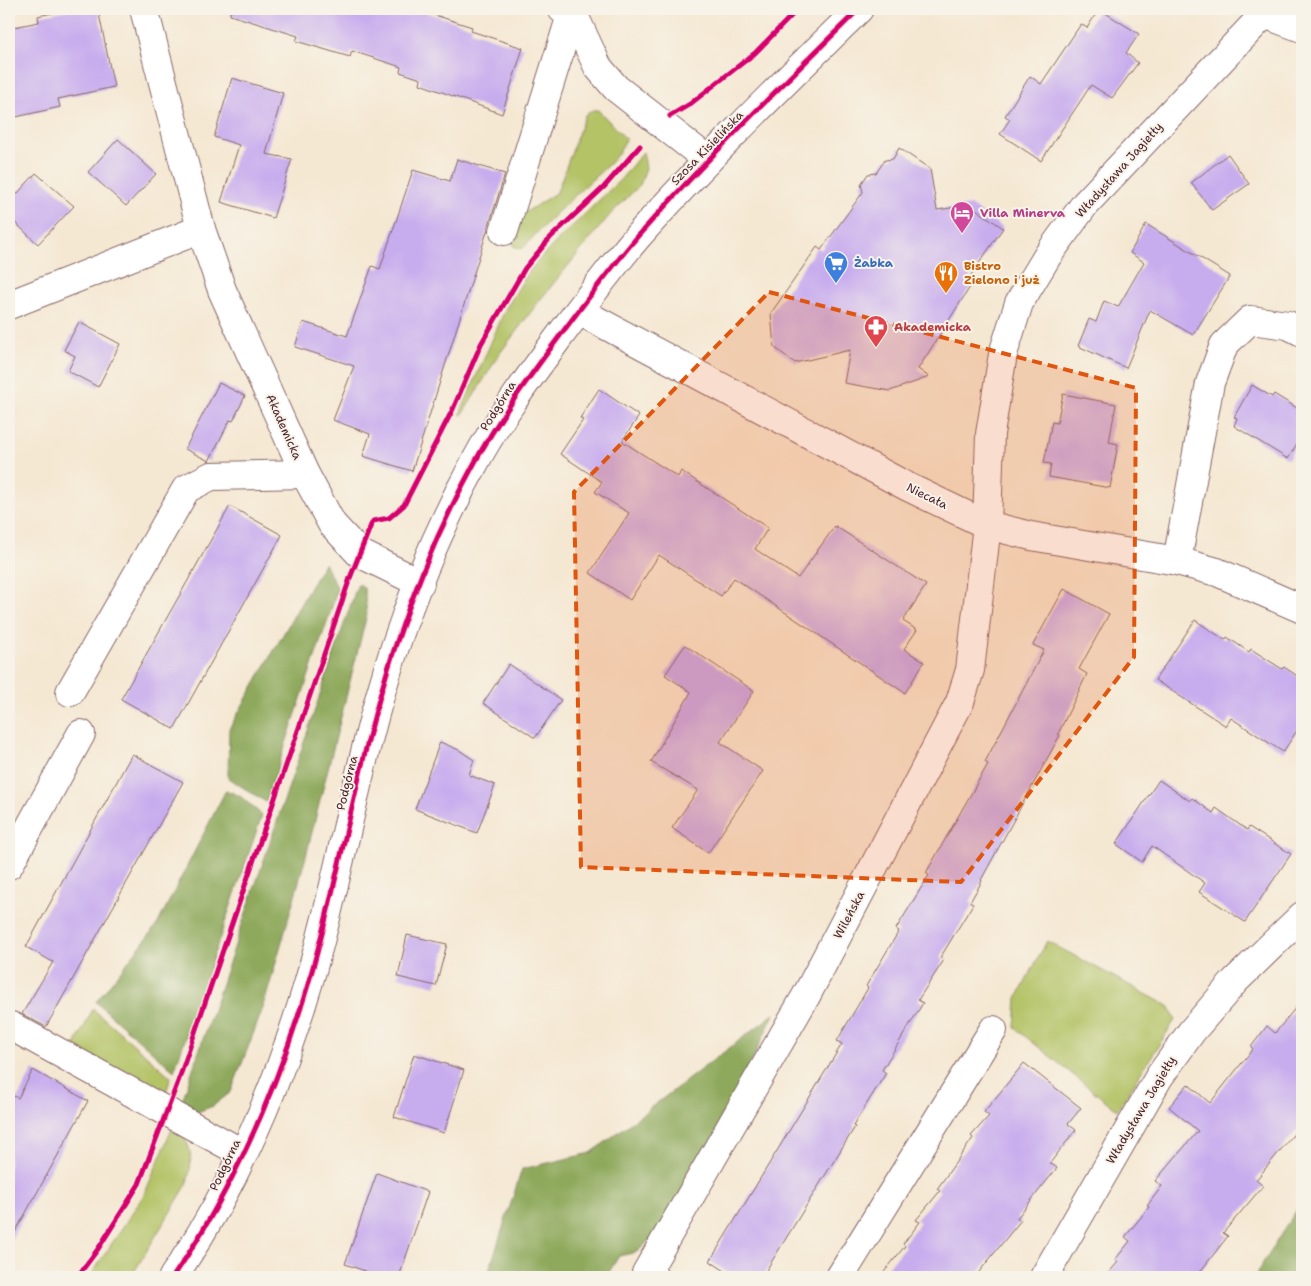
<svg xmlns="http://www.w3.org/2000/svg" width="1311" height="1286" font-family="'Shantell Sans',sans-serif">
<style>
.green{fill:#b3c366;stroke:#7e7148}
.forest{fill:#8ea95b;stroke:#6c6443}
.building{fill:#c7acee}
.lines{fill:none;stroke-linecap:round;stroke-linejoin:round}
.minor-casing{stroke:#866566;stroke-width:30}
.minor{stroke:#fff;stroke-width:28}
.cycleway-casing{stroke:#f7f3e8;stroke-width:8}
.cycleway{stroke:#d6006c;stroke-width:5}
.marked{fill:#e0560e;fill-opacity:0.2;stroke:#e0560e;stroke-width:4;stroke-dasharray:10 6;stroke-linejoin:round}
.labels{text-anchor:middle;stroke-width:4;stroke-linejoin:round;paint-order:stroke}
.street-label{font-size:12px;fill:#4a1f2b;stroke:#f7f3e8}
.hotel-label{font-size:12px;font-weight:bold;fill:#b23c85;stroke:#f7f3e8;text-anchor:start}
.shop-label{font-size:12px;font-weight:bold;fill:#366cbe;stroke:#f7f3e8;text-anchor:start}
.food-label{font-size:12px;font-weight:bold;fill:#c56008;stroke:#f7f3e8;text-anchor:start}
.health-label{font-size:12px;font-weight:bold;fill:#be3a42;stroke:#f7f3e8;text-anchor:start}
</style>
<rect width="100%" height="100%" fill="#f7f3e8"/>
<filter id="ink" filterUnits="userSpaceOnUse"><feTurbulence type="fractalNoise" baseFrequency=".02" numOctaves="2"/><feDisplacementMap in="SourceGraphic" scale="10" xChannelSelector="R" yChannelSelector="G"/><feConvolveMatrix kernelMatrix="1 2 1 2 8 2 1 2 1" color-interpolation-filters="sRGB"/></filter>
<filter id="wash" filterUnits="userSpaceOnUse"><feTurbulence type="fractalNoise" baseFrequency=".0096" numOctaves="4" result="noise"/><feDisplacementMap in="SourceGraphic" scale="20" xChannelSelector="R" yChannelSelector="G"/><feGaussianBlur stdDeviation="1.12" result="paint"/><feColorMatrix in="noise" values="0 0 0 0 0 0 0 0 0 0 0 0 0 0 0 0 0 1.4 0 .05"/><feComposite in="paint" operator="in"/></filter>
<g filter="url(#wash)">
<rect width="100%" height="100%" fill="#f5e8d3"/>
<!-- green -->
<g class="green">
<path d="M593 110H598L626 139C618 160 599 172 583 188 562 207 542 227 522 249L513 246 523 214 557 192 585 115Z"/>
<path d="M643 152 646 168 640 185 609 216 540 300 500 353 462 415 460 414 506 308 530 270 546 252 622 178Z"/>
<path d="M1047 941 1170 1007 1175 1020 1117 1110 1015 1028 1017 998Z"/>
<path d="M93 1009 171 1077 163 1101 73 1049Z"/>
<path d="M172 1129C195 1140 193 1164 186 1186L131 1277H90L145 1193Z"/>
</g>
<!-- forest -->
<g class="forest">
<path d="M324 563 338 589 266 802 228 778 229 729Z"/>
<path d="M360 584 364 588 367 614 305 860 263 1008 231 1092 213 1106 192 1114 179 1110 357 586Z"/>
<path d="M226 790 240 796 262 815 174 1071 96 1002 157 925Z"/>
<path d="M774 1014 682 1210 637 1252 619 1256 606 1277H487L522 1169 591 1153Z"/>
<path d="M1302 1204V1277H1254L1299 1206Z"/>
</g>
<g id="blocks">
<!-- building -->
<g class="building">
<path d="M72 9H98L114 87 58 99 60 107 16 117 9 83V28L39 22 38 16Z"/>
<path d="M231 9H416L472 27 471 31 523 48 502 114 420 84 421 79 400 72 401 67 352 51 350 57 296 41 298 36 230 15Z"/>
<path d="M1099 9 1139 34 1126 53 1138 63 1112 98 1091 85 1041 161 1000 134 1010 119 1005 116 1030 76 1041 84 1081 24 1087 28Z"/>
<path d="M232 78 283 93 266 154 292 159 273 218 221 202 239 145 214 137Z"/>
<path d="M118 139 156 174 126 206 88 172Z"/>
<path d="M899 148 930 169 937 210 970 205 1003 228 969 278 970 287 918 369 929 377 890 391 844 383 850 350 795 363 774 347 771 313 817 247 821 250 863 192 861 184 868 174 876 173 885 160 893 159Z"/>
<path d="M1228 154 1249 184 1212 210 1191 183Z"/>
<path d="M457 159 505 174 412 471 363 456 370 434 333 420 354 366 295 347 303 322 347 336 372 266 380 269 413 170 450 181Z"/>
<path d="M36 173 74 206 38 244 9 217V203Z"/>
<path d="M1146 224 1230 276 1193 335 1150 310 1126 368 1078 346 1089 319 1096 322 1104 301 1118 307 1144 262 1130 253Z"/>
<path d="M79 322 120 344 98 387 68 371 75 356 64 350Z"/>
<path d="M219 383 245 396 233 421 230 420 209 461 185 449Z"/>
<path d="M1252 385 1272 397 1274 394 1302 411V435L1288 459 1234 426 1237 418 1234 417Z"/>
<path d="M599 389 639 416 622 441 678 477 681 471 768 528 755 549 798 578 835 526 926 585 903 621 917 630 904 649 924 662 905 693 734 578 721 596 659 555 630 600 590 573 629 513 595 492 602 482 560 454 583 420 580 418Z"/>
<path d="M1063 394 1116 404 1109 442 1118 444 1110 488 1049 477 1051 464 1044 463 1052 422 1057 423Z"/>
<path d="M230 506 282 535 174 729 121 699Z"/>
<path d="M1064 589 1109 614 1079 669 1087 674 1058 734 1060 735 981 880 982 881 970 902 973 904 940 958 944 960 918 1000 923 1003 882 1070 886 1073 853 1126 855 1127 762 1277H734L710 1261 842 1044 837 1041 868 988 866 986 899 931 896 929 929 875 926 873 988 764 985 762 1044 650 1033 645Z"/>
<path d="M1195 620 1225 640 1227 637 1249 652 1251 649 1282 669 1284 667 1302 679V723L1283 752 1231 718 1226 726 1155 680Z"/>
<path d="M685 645 754 691 720 742 763 771 708 853 672 828 698 790 651 762 691 692 665 675Z"/>
<path d="M509 664 561 700 535 738 483 703Z"/>
<path d="M440 742 459 750 474 760 469 775 495 785 477 833 415 809Z"/>
<path d="M132 754 183 782 46 1027 22 1014 53 962 26 947Z"/>
<path d="M1159 780 1190 801 1192 798 1213 813 1216 808 1247 830 1249 827 1291 854 1245 922 1199 892 1205 883 1152 846 1142 862 1116 844Z"/>
<path d="M407 935 447 944 436 986 398 977Z"/>
<path d="M1302 1000V1124L1256 1180 1263 1186 1223 1233 1228 1236 1196 1277H1105L1118 1262 1115 1260 1130 1241 1125 1237 1149 1207 1147 1206 1162 1186 1155 1181 1198 1131 1169 1107 1188 1084 1210 1103 1253 1049 1251 1047 1267 1026 1275 1033Z"/>
<path d="M414 1054 464 1070 444 1133 394 1117Z"/>
<path d="M1024 1063 1081 1108 1068 1124 1076 1130 1050 1163 1057 1168 1017 1218 1021 1220 975 1277H880L905 1246 903 1244 920 1222 916 1220 940 1191 937 1189 973 1138 971 1136 989 1116 984 1112Z"/>
<path d="M33 1070 88 1101 9 1243V1094L18 1098Z"/>
<path d="M377 1173 428 1192 399 1277H382L345 1264Z"/>
</g>
</g>
</g>
<g filter="url(#ink)">
<use href="#blocks" fill-opacity="0" stroke="#866566" stroke-width="1"/>
<g class="lines">
<!-- minor casing -->
<g class="minor-casing">
<g id="minor">
<path d="M144 9 201 229 222 290 305 474 332 524 359 553 420 583"/>
<path d="M571 9 598 67 616 88 708 160"/>
<path d="M1264 14 1302 28"/>
<path d="M504 231 572 12 562 9"/>
<path d="M9 305 201 229"/>
<path d="M579 311 908 487 987 525 1031 536 1177 561 1217 572 1302 609"/>
<path d="M1177 561 1210 383 1224 345 1250 320 1288 325 1302 332"/>
<path d="M70 692 186 489 211 476 305 474"/>
<path d="M9 865 81 734"/>
<path d="M11 1026 242 1153"/>
<path d="M173 1277C229 1195 272 1100 302 1004 339 887 356 764 395 647 416 584 442 522 474 464 497 421 527 380 556 341 582 306 609 270 638 236 708 157 784 83 859 9"/>
<path d="M654 1277 646 1273 806 996 960 702 970 670 987 525 990 434 1003 354 1019 303 1048 255 1085 204 1269 9"/>
<path d="M840 1277 993 1030"/>
<path d="M1044 1277 1159 1077 1192 1031 1235 981 1302 916"/>
</g>
</g>
<!-- minor -->
<use href="#minor" class="minor"/>
<!-- cycleway casing -->
<g class="cycleway-casing">
<g id="cycleway">
<path d="M670 116 690 104 755 53 798 9"/>
<path d="M77 1277 98 1249 139 1184 179 1079 350 578 371 525 373 521 389 518 404 505 453 409 481 344 525 268 551 237 604 187 640 146"/>
<path d="M173 1277C229 1195 272 1100 302 1004 339 887 356 764 395 647 416 584 442 522 474 464 497 421 527 380 556 341 582 306 609 270 638 236 708 157 784 83 859 9"/>
</g>
</g>
<!-- cycleway -->
<use href="#cycleway" class="cycleway"/>
</g>
</g>
<!-- marked area -->
<path class="marked" d="M769 292 1136 388 1134 657 961 882 581 867 574 492Z"/>
<!-- icons -->
<defs>
<g id="hotel-pin" transform="scale(1.25)"><path d="M0 17L-7.5 6A9.5 9.5 0 1 1 7.5 6Z" fill="#d1479c" stroke="#f7f3e8"/><path d="M-6-4.5h1.5V1H6V5H4.5V3h-9V5H-6ZM-4 0a1.8 1.8 0 1 1 3.6 0ZM.5 0V-2.5h3Q6-2.5 6 0Z" fill="#fff"/></g>
<g id="supermarket-pin" transform="scale(1.25)"><path d="M0 17L-7.5 6A9.5 9.5 0 1 1 7.5 6Z" fill="#3f7fe0" stroke="#f7f3e8"/><path d="M-6-5.5h2.5l.6 2H6L4.5 2H-2.5L-4.4-4H-6ZM-1.5 3.2a1.3 1.3 0 1 0 .1 0ZM3 3.2a1.3 1.3 0 1 0 .1 0Z" fill="#fff"/></g>
<g id="restaurant-pin" transform="scale(1.25)"><path d="M0 17L-7.5 6A9.5 9.5 0 1 1 7.5 6Z" fill="#e8710a" stroke="#f7f3e8"/><path d="M-5-6h1v4h1v-4h1v4h1v-4h1v5L-1.5 .5V6h-2V.5L-5-1ZM5-6V6H3V1.5H1.5Q1.5-4 5-6Z" fill="#fff"/></g>
<g id="pharmacy-pin" transform="scale(1.25)"><path d="M0 17L-7.5 6A9.5 9.5 0 1 1 7.5 6Z" fill="#e0444e" stroke="#f7f3e8"/><path d="M-2-6h4v4h4v4h-4v4h-4v-4h-4v-4h4Z" fill="#fff"/></g>
</defs>
<g fill-rule="evenodd">
<use href="#hotel-pin" x="962" y="213"/>
<use href="#supermarket-pin" x="836" y="263"/>
<use href="#restaurant-pin" x="946" y="273"/>
<use href="#pharmacy-pin" x="876" y="327"/>
</g>
<g class="labels">
<!-- street labels -->
<g class="street-label">
<text transform="translate(707 148) rotate(-46)" y="4">Szosa Kisielińska</text>
<text transform="translate(1119 170) rotate(-48)" y="4">Władysława Jagiełły</text>
<text transform="translate(498 406) rotate(-58)" y="4">Podgórna</text>
<text transform="translate(284 427) rotate(66)" y="4">Akademicka</text>
<text transform="translate(927 496) rotate(26)" y="4">Niecała</text>
<text transform="translate(347 783) rotate(-76)" y="4">Podgórna</text>
<text transform="translate(849 915) rotate(-62)" y="4">Wileńska</text>
<text transform="translate(1141 1110) rotate(-59)" y="4">Władysława Jagiełły</text>
<text transform="translate(225 1165) rotate(-64)" y="4">Podgórna</text>
</g>
<!-- hotel labels -->
<g class="hotel-label">
<text x="980" y="217">Villa Minerva</text>
</g>
<!-- shop labels -->
<g class="shop-label">
<text x="854" y="267">Żabka</text>
</g>
<!-- food labels -->
<g class="food-label">
<text x="964" y="270">Bistro<tspan x="964" dy="14">Zielono i już</tspan></text>
</g>
<!-- health labels -->
<g class="health-label">
<text x="894" y="331">Akademicka</text>
</g>
</g>
<!-- margin -->
<rect width="1311" height="1286" fill="none" stroke="#f7f3e8" stroke-width="30"/>
</svg>
